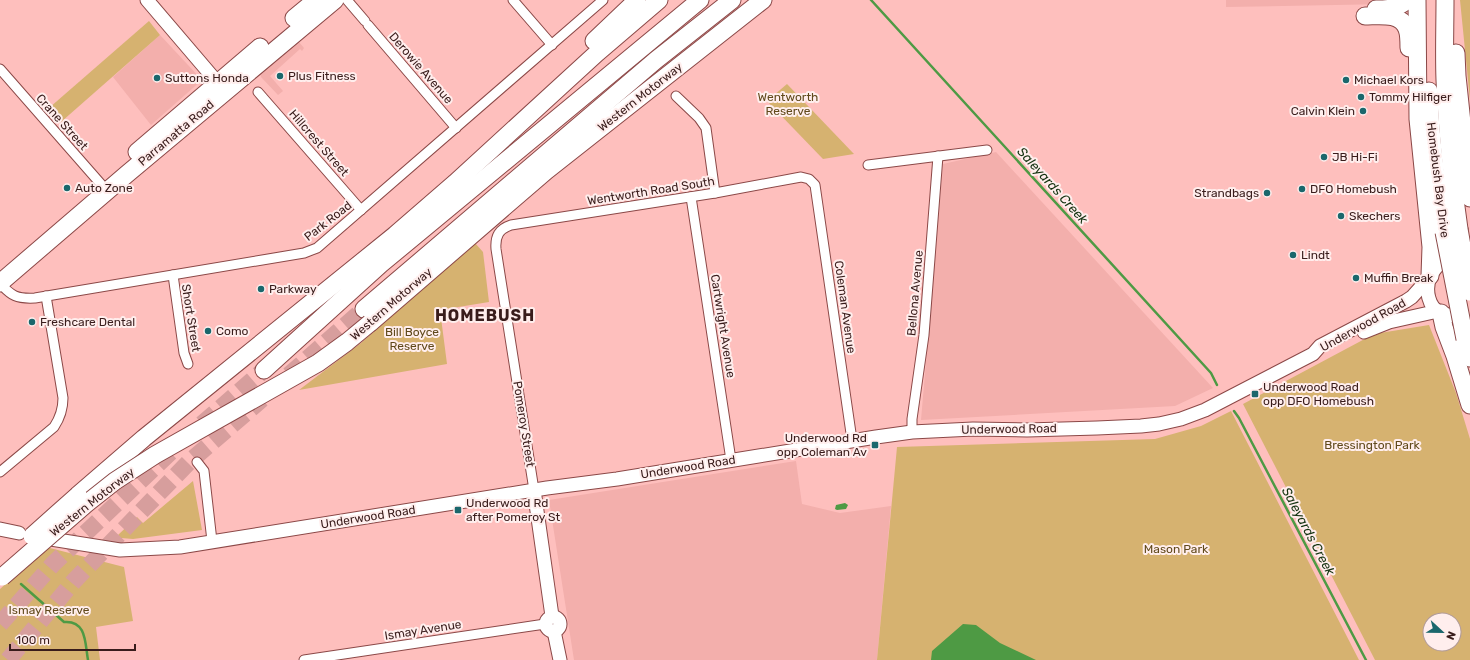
<svg xmlns="http://www.w3.org/2000/svg" width="1470" height="660" font-family="Rubik,sans-serif">
<style>
.built{fill:#f3afac}
.green{fill:#d6b270;fill-rule:evenodd}
.water{fill:#4e9a44}
.lines{fill:none;stroke-linecap:round;stroke-linejoin:round}
.stream{stroke:#4e9a44;stroke-width:2.5}
.highway-tunnel{stroke:#d79e9d;stroke-width:17;stroke-dasharray:17 8;stroke-linecap:butt}
.street-casing{stroke:#8b4847;stroke-width:11}
.secondary-casing{stroke:#8b4847;stroke-width:15}
.highway-casing{stroke:#8b4847;stroke-width:19}
.street{stroke:#fff;stroke-width:9}
.secondary{stroke:#fff;stroke-width:13}
.highway{stroke:#fff;stroke-width:17}
.highway-bridge-casing{stroke:#8b4847;stroke-width:19;stroke-linecap:butt}
.highway-bridge{stroke:#fff;stroke-width:17}
.poi-dot{fill:#1a676c;stroke:#ffeeed;stroke-width:1.5}
.labels{text-anchor:middle;stroke-width:4;stroke-linejoin:round;paint-order:stroke}
.street-label{font-size:12px;fill:#391c1b;stroke:#ffeeed}
.poi-label{font-size:12px;fill:#391c1b;stroke:#ffeeed;text-anchor:start}
.park-label{font-size:12px;fill:#60491b;stroke:#ffeeed}
.water-label{font-size:13px;font-style:italic;fill:#153311;stroke:#ffeeed}
.district-label{font-size:16px;font-weight:bold;letter-spacing:1px;fill:#391c1b;stroke:#ffeeed}
</style>
<rect width="100%" height="100%" fill="#febfbd"/>
<!-- built -->
<g class="built">
<path d="M1226 0H1392L1388 4 1226 7Z"/>
<path d="M160 35 202 80 151 125 113 77Z"/>
<path d="M298 41 304 48 302 51 300 49 270 76 283 91 278 95 261 77 260 73Z"/>
<path d="M996 152 1213 388 1175 406 921 420 943 164Z"/>
<path d="M796 461 802 504 840 513 891 506 877 660H574L549 500Z"/>
</g>
<!-- green -->
<g class="green">
<path d="M1460 0H1470V100Z"/>
<path d="M149 21 160 35 61 122 49 108Z"/>
<path d="M787 84 854 154 823 159 767 101Z"/>
<path d="M475 243 483 252 489 302 440 310 447 364 299 390 361 343Z"/>
<path d="M1429 325 1456 393 1470 439V660H1375L1243 404 1374 334ZM1430 620H1454V644H1430Z"/>
<path d="M1231 411 1359 660H877L897 447 1155 439 1201 426Z"/>
<path d="M193 481 202 530 133 539 121 538 118 535 137 517 143 523Z"/>
<path d="M46 547 124 567 133 621 96 627 100 660H0V589Z"/>
</g>
<!-- water -->
<g class="water">
<path d="M845 503 848 505 846 509 837 510 835 509 836 505Z"/>
<path d="M963 624 976 625 1000 643 1036 660H931L932 651Z"/>
</g>
<g class="lines">
<!-- stream -->
<g class="stream">
<path d="M871 0 1211 373 1217 385"/>
<path d="M1234 411 1239 418 1366 660"/>
<path d="M21 584 64 622C87 620 85 644 88 660"/>
</g>
<!-- highway-tunnel -->
<g class="highway-tunnel">
<path d="M289 375 364 309"/>
<path d="M202 424 264 370"/>
<path d="M0 624 53 564 176 447"/>
<path d="M8 660 74 581 188 463 262 399"/>
</g>
<!-- street casing -->
<g class="street-casing">
<g id="street">
<path d="M347 0 365 21"/>
<path d="M513 0 552 45"/>
<path d="M368 25 456 128"/>
<path d="M0 69 107 191"/>
<path d="M258 92 361 210"/>
<path d="M676 96 699 118 706 128 715 193"/>
<path d="M868 165 987 150"/>
<path d="M691 197 731 460"/>
<path d="M173 275 184 353 188 364"/>
<path d="M0 283C11 296 17 299 35 298L304 253 317 248 603 0"/>
<path d="M912 432V419L924 335 938 156"/>
<path d="M197 462 204 471 212 541"/>
<path d="M0 472 54 427C60 418 63 410 63 398L46 296"/>
<path d="M534 490 496 249C495 236 499 229 511 225L715 193 801 177 809 179 815 185 852 440"/>
<path d="M304 660 545 624"/>
</g>
</g>
<!-- secondary casing -->
<g class="secondary-casing">
<g id="secondary">
<path d="M147 0 223 89"/>
<path d="M1442 262C1437 266 1433 271 1430 277 1425 289 1428 308 1441 313 1445 315 1450 315 1454 316"/>
<path d="M1364 332 1389 322 1438 311"/>
<path d="M534 490 552 616"/>
<path d="M0 529 19 533"/>
<path d="M51 539 120 550 180 547 547 488 617 479 876 437 912 432 973 429 1027 430 1097 428 1141 426 1159 424 1181 419 1205 410 1313 354 1320 346 1406 301 1412 297 1429 278"/>
<circle cx="553" cy="624" r="7"/>
<path d="M554 631 560 660"/>
</g>
</g>
<!-- highway casing -->
<g class="highway-casing">
<g id="highway">
<path d="M1417 0 1418 119 1431 247 1430 276"/>
<path d="M1445 0C1445 26 1444 53 1445 80 1447 130 1452 179 1459 229"/>
<path d="M1376 9C1387 9 1398 9 1407 0"/>
<path d="M1365 16C1379 16 1401 12 1407 29 1409 34 1409 42 1409 48"/>
<path d="M294 18 316 0"/>
<path d="M594 41 637 0"/>
<path d="M1456 53 1457 76 1470 198"/>
<path d="M1429 91C1430 138 1437 185 1444 232"/>
<path d="M137 152 260 47"/>
<path d="M0 283 127 174 335 0"/>
<path d="M364 309 656 60 732 0"/>
<path d="M1441 313 1444 327 1455 356 1470 405"/>
<path d="M370 323 546 171 763 0"/>
<path d="M1465 339 1470 358"/>
<path d="M264 370 381 264 700 0"/>
<path d="M78 495 144 438 395 235 455 183 597 53 659 0"/>
</g>
</g>
<!-- street -->
<use href="#street" class="street"/>
<!-- secondary -->
<use href="#secondary" class="secondary"/>
<!-- highway -->
<use href="#highway" class="highway"/>
<!-- highway-bridge casing -->
<g class="highway-bridge-casing">
<g id="highway-bridge">
<path d="M1459 229 1470 292"/>
<path d="M1444 232 1465 339"/>
<path d="M32 536 78 495"/>
<path d="M2 577 86 504 115 481 155 455 318 363 347 342 370 323"/>
</g>
</g>
<!-- highway-bridge -->
<use href="#highway-bridge" class="highway-bridge"/>
</g>
<!-- markers -->
<g class="poi-dot">
<circle cx="280" cy="76" r="4"/>
<circle cx="157" cy="78" r="4"/>
<circle cx="1346" cy="80" r="4"/>
<circle cx="1361" cy="97" r="4"/>
<circle cx="1363" cy="111" r="4"/>
<circle cx="1324" cy="157" r="4"/>
<circle cx="67" cy="188" r="4"/>
<circle cx="1302" cy="189" r="4"/>
<circle cx="1267" cy="193" r="4"/>
<circle cx="1341" cy="216" r="4"/>
<circle cx="1293" cy="255" r="4"/>
<circle cx="1356" cy="278" r="4"/>
<circle cx="261" cy="289" r="4"/>
<circle cx="32" cy="322" r="4"/>
<circle cx="208" cy="331" r="4"/>
<rect x="1251" y="390" width="8" height="8" rx="2"/>
<rect x="871" y="441" width="8" height="8" rx="2"/>
<rect x="454" y="506" width="8" height="8" rx="2"/>
</g>
<g class="labels">
<!-- street labels -->
<g class="street-label">
<text transform="translate(421 68) rotate(49)" y="4">Derowie Avenue</text>
<text transform="translate(640 97) rotate(-38)" y="4">Western Motorway</text>
<text transform="translate(62 122) rotate(48)" y="4">Crane Street</text>
<text transform="translate(176 133) rotate(-40)" y="4">Parramatta Road</text>
<text transform="translate(319 143) rotate(49)" y="4">Hillcrest Street</text>
<text transform="translate(1438 180) rotate(83)" y="4">Homebush Bay Drive</text>
<text transform="translate(651 191) rotate(-9)" y="4">Wentworth Road South</text>
<text transform="translate(328 221) rotate(-38)" y="4">Park Road</text>
<text transform="translate(915 293) rotate(-85)" y="4">Bellona Avenue</text>
<text transform="translate(391 304) rotate(-41)" y="4">Western Motorway</text>
<text transform="translate(845 307) rotate(82)" y="4">Coleman Avenue</text>
<text transform="translate(191 318) rotate(81)" y="4">Short Street</text>
<text transform="translate(1363 325) rotate(-29)" y="4">Underwood Road</text>
<text transform="translate(723 326) rotate(81)" y="4">Cartwright Avenue</text>
<text transform="translate(524 424) rotate(81)" y="4">Pomeroy Street</text>
<text transform="translate(1009 429) rotate(-1)" y="4">Underwood Road</text>
<text transform="translate(688 467) rotate(-9)" y="4">Underwood Road</text>
<text transform="translate(92 502) rotate(-38)" y="4">Western Motorway</text>
<text transform="translate(368 517) rotate(-9)" y="4">Underwood Road</text>
<text transform="translate(423 630) rotate(-9)" y="4">Ismay Avenue</text>
</g>
<!-- poi labels -->
<g class="poi-label">
<text x="288" y="80">Plus Fitness</text>
<text x="165" y="82">Suttons Honda</text>
<text x="1354" y="84">Michael Kors</text>
<text x="1369" y="101">Tommy Hilfiger</text>
<text x="1355" y="115" text-anchor="end">Calvin Klein</text>
<text x="1332" y="161">JB Hi-Fi</text>
<text x="75" y="192">Auto Zone</text>
<text x="1310" y="193">DFO Homebush</text>
<text x="1259" y="197" text-anchor="end">Strandbags</text>
<text x="1349" y="220">Skechers</text>
<text x="1301" y="259">Lindt</text>
<text x="1364" y="282">Muffin Break</text>
<text x="269" y="293">Parkway</text>
<text x="40" y="326">Freshcare Dental</text>
<text x="216" y="335">Como</text>
<text x="1263" y="391">Underwood Road<tspan x="1263" dy="14">opp DFO Homebush</tspan></text>
<text x="867" y="442" text-anchor="end">Underwood Rd<tspan x="867" dy="14">opp Coleman Av</tspan></text>
<text x="466" y="507">Underwood Rd<tspan x="466" dy="14">after Pomeroy St</tspan></text>
</g>
<!-- park labels -->
<g class="park-label">
<text x="788" y="101">Wentworth<tspan x="788" dy="14">Reserve</tspan></text>
<text x="412" y="336">Bill Boyce<tspan x="412" dy="14">Reserve</tspan></text>
<text x="1372" y="449">Bressington Park</text>
<text x="1176" y="553">Mason Park</text>
<text x="49" y="614">Ismay Reserve</text>
</g>
<!-- water labels -->
<g class="water-label">
<text transform="translate(1053 185) rotate(48)" y="5">Saleyards Creek</text>
<text transform="translate(1309 531) rotate(62)" y="5">Saleyards Creek</text>
</g>
<!-- district labels -->
<g class="district-label">
<text x="485" y="321">HOMEBUSH</text>
</g>
</g>
<!-- north arrow -->
<g transform="translate(1442 632) rotate(112)"><circle r="19" fill="#ffeeed" stroke="#b09a99"/>
<path d="M0-3L7 15L0 10L-7 15Z" fill="#1a676c"/>
<text y="-6" font-size="11" font-weight="bold" text-anchor="middle" fill="#391c1b">N</text>
</g>
<!-- scale -->
<path d="M10 644v6h125v-6" fill="none" stroke="#391c1b" stroke-width="2"/>
<text x="16" y="644" font-size="12" fill="#391c1b" stroke="#ffeeed" stroke-width="3" paint-order="stroke">100 m</text>
</svg>
